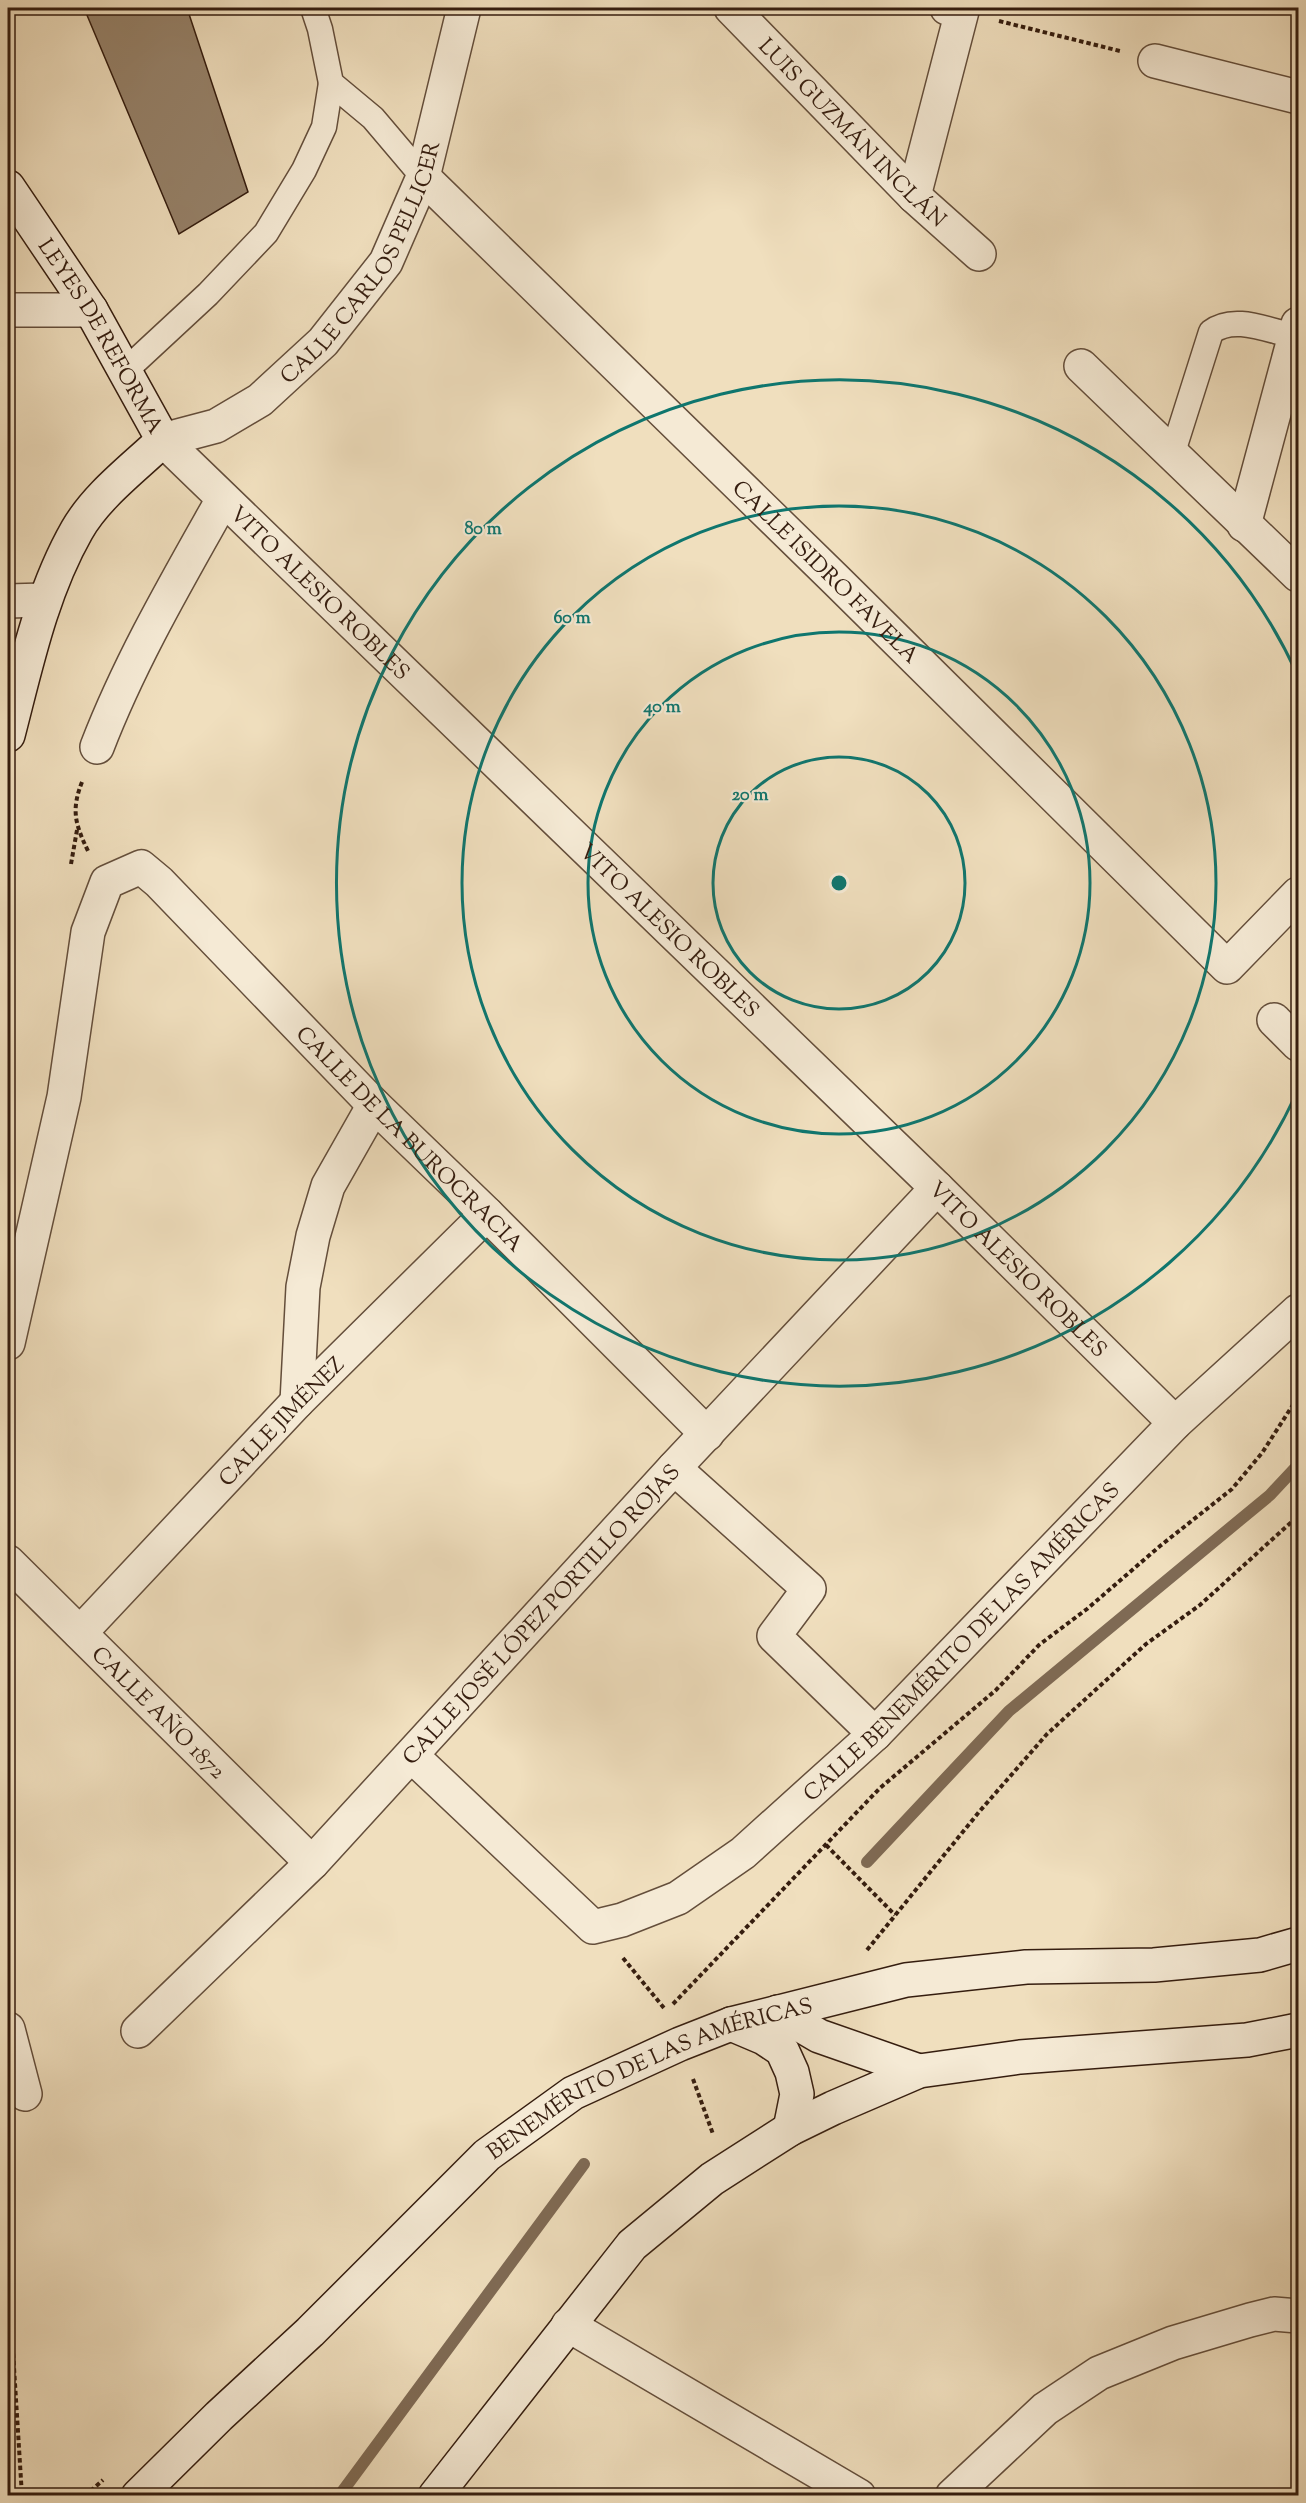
<svg xmlns="http://www.w3.org/2000/svg" width="1306" height="2503" font-family="'Sorts Mill Goudy',serif">
<style>
.lines{fill:none;stroke-linecap:round;stroke-linejoin:round}
.stream{stroke:#7f6a54;stroke-width:12}
.building{fill:#96826a;stroke:#351d0f;stroke-width:1.5}
.lane-casing{stroke:#644e3b;stroke-width:27}
.street-casing{stroke:#644e3b;stroke-width:36}
.secondary-casing{stroke:#351d0f;stroke-width:36}
.path{stroke:#351d0f;stroke-width:4;stroke-dasharray:4.5 3;stroke-linecap:butt}
.lane{stroke:#f5ead5;stroke-width:24}
.street{stroke:#f5ead5;stroke-width:33}
.secondary{stroke:#f5ead5;stroke-width:33}
.ring{fill:none;stroke:#0f766e;stroke-width:3}
.labels{text-anchor:middle;stroke-width:4.5;stroke-linejoin:round;paint-order:stroke}
.street-label{font-size:22px;fill:#351d0f;stroke:#f5ead5}
.centre{fill:#0f766e;stroke:#f5ead5;stroke-width:3}
.ring-label{font-size:18px;text-anchor:middle;font-weight:bold;fill:#0f766e;stroke:#f5ead5;stroke-width:4.5;stroke-linejoin:round;paint-order:stroke}
</style>
<rect width="100%" height="100%" fill="#f0dfbe"/>
<filter id="stains"><feTurbulence type="fractalNoise" baseFrequency=".00333" numOctaves="4"/><feColorMatrix values="0 0 0 0 .2 0 0 0 0 .09 0 0 0 0 .02 0 0 0 .5 -.17"/></filter>
<radialGradient id="worn" r=".72"><stop offset=".6" stop-color="#630" stop-opacity="0"/><stop offset="1" stop-color="#630" stop-opacity=".3"/></radialGradient>
<g class="lines">
<!-- stream -->
<g class="stream">
<path d="M867 1862 1009 1711 1270 1495 1298 1465"/>
<path d="M339 2496 584 2164"/>
</g>
</g>
<!-- building -->
<path class="building" d="M84 8H187L248 192 179 234Z"/>
<g class="lines">
<!-- lane casing -->
<g class="lane-casing">
<g id="lane">
<path d="M313 8 320 29 331 83 373 118 423 177"/>
<path d="M125 371 208 294 266 233 304 170 324 127 331 83"/>
<path d="M1172 455 1211 332C1234 314 1269 331 1295 336"/>
</g>
</g>
<!-- street casing -->
<g class="street-casing">
<g id="street">
<path id="s1" d="M731 8 914 196 979 254"/>
<path d="M1155 61 1298 97"/>
<path id="s2" d="M423 177 837 581 1227 967 1298 894"/>
<path d="M914 196 962 11 947 8"/>
<path d="M8 310H91"/>
<path d="M1081 366 1298 575"/>
<path id="s3" d="M163 440 937 1188 1175 1423"/>
<path id="s4" d="M163 440 216 426 260 400 323 342 386 262 423 177 464 8"/>
<path d="M1244 525 1298 324"/>
<path d="M8 601 44 600"/>
<path d="M97 747C130 661 178 579 223 499"/>
<path d="M1274 1020 1298 1044"/>
<path id="s5" d="M8 1343 64 1097 88 932 107 882 141 867 159 882 374 1105 487 1214 707 1434"/>
<path d="M297 1402 303 1287 313 1236 328 1186 374 1105"/>
<path d="M674 1468 809 1589 774 1636 875 1734"/>
<path id="s6" d="M8 1562 312 1863"/>
<path id="s7" d="M80 1633 297 1402 487 1214"/>
<path id="s8" d="M412 1756 593 1927 622 1920 678 1898 743 1853 875 1734 1175 1423 1298 1311"/>
<path d="M8 2029 25 2094"/>
<path id="s9" d="M138 2031 312 1863 674 1468 937 1188"/>
<path d="M568 2325 859 2496"/>
<path d="M952 2496 1045 2409 1099 2373 1173 2343 1250 2320 1274 2314 1298 2316"/>
</g>
</g>
<!-- secondary casing -->
<g class="secondary-casing">
<g id="secondary">
<path id="s10" d="M8 187 91 310 163 440C134 468 97 495 77 530 41 593 26 666 8 735"/>
<path d="M778 2012 819 2036 919 2071"/>
<path d="M731 2024 764 2038 782 2050 792 2072 797 2094 790 2129"/>
<path id="s11" d="M138 2496 219 2416 310 2332 487 2155 573 2093 680 2044 731 2024 906 1980 1026 1967 1154 1965 1260 1955 1298 1944"/>
<path d="M435 2496 632 2245 712 2179 790 2129 833 2108 919 2071 1020 2057 1247 2040 1298 2030"/>
</g>
</g>
<!-- path -->
<g class="path">
<path d="M999 21 1120 51"/>
<path d="M82 782C71 810 75 824 88 851"/>
<path d="M71 864 77 830"/>
<path d="M826 1845 895 1915"/>
<path d="M867 1950 979 1812 1047 1734 1146 1644 1200 1605 1298 1516"/>
<path d="M623 1958 664 2008"/>
<path d="M673 2004 880 1788 996 1690 1039 1645 1087 1609 1160 1546 1232 1489 1262 1453 1298 1397"/>
<path d="M693 2079 713 2134"/>
<path d="M8 2271 22 2496"/>
<path d="M85 2496 103 2480"/>
</g>
<!-- lane -->
<use href="#lane" class="lane"/>
<!-- street -->
<use href="#street" class="street"/>
<!-- secondary -->
<use href="#secondary" class="secondary"/>
</g>
<!-- distance rings -->
<g class="ring">
<circle cx="839" cy="883" r="126"/>
<circle cx="839" cy="883" r="251"/>
<circle cx="839" cy="883" r="377"/>
<path d="M1297 1092A503 503 0 1 1 1297 674"/>
</g>
<g class="labels">
<!-- street labels -->
<g class="street-label">
<text dy="8" stroke="none"><textPath href="#s1" startOffset="174">LUIS GUZMÁN INCLÁN</textPath></text>
<text dy="8" stroke="none"><textPath href="#s4" startOffset="280">CALLE CARLOS PELLICER</textPath></text>
<text dy="8" stroke="none"><textPath href="#s10" startOffset="176">LEYES DE REFORMA</textPath></text>
<text dy="8" stroke="none"><textPath href="#s2" startOffset="564">CALLE ISIDRO FAVELA</textPath></text>
<text dy="8" stroke="none"><textPath href="#s3" startOffset="219">VITO ALESIO ROBLES</textPath></text>
<text dy="8" stroke="none"><textPath href="#s3" startOffset="705">VITO ALESIO ROBLES</textPath></text>
<text dy="8" stroke="none"><textPath href="#s5" startOffset="892">CALLE DE LA BUROCRACIA</textPath></text>
<text dy="8" stroke="none"><textPath href="#s3" startOffset="1191">VITO ALESIO ROBLES</textPath></text>
<text dy="8" stroke="none"><textPath href="#s7" startOffset="292">CALLE JIMÉNEZ</textPath></text>
<text dy="8" stroke="none"><textPath href="#s9" startOffset="580">CALLE JOSÉ LÓPEZ PORTILLO ROJAS</textPath></text>
<text dy="8" stroke="none"><textPath href="#s8" startOffset="722">CALLE BENEMÉRITO DE LAS AMÉRICAS</textPath></text>
<text dy="8" stroke="none"><textPath href="#s6" startOffset="213">CALLE AÑO 1872</textPath></text>
<text dy="8" stroke="none"><textPath href="#s11" startOffset="670">BENEMÉRITO DE LAS AMÉRICAS</textPath></text>
</g>
</g>
<circle cx="839" cy="883" r="9" class="centre"/>
<g class="ring-label">
<text x="483" y="534">80 m</text>
<text x="572" y="623">60 m</text>
<text x="662" y="712">40 m</text>
<text x="750" y="800">20 m</text>
</g>
<!-- margin -->
<rect width="1306" height="2503" fill="none" stroke="#f0dfbe" stroke-width="30"/>
<rect x="9" y="9" width="1288" height="2485" fill="none" stroke="#351d0f" stroke-width="3"/>
<rect x="15" y="15" width="1276" height="2473" fill="none" stroke="#351d0f" stroke-width="1.5"/>
<rect width="100%" height="100%" filter="url(#stains)"/>
<rect width="100%" height="100%" fill="url(#worn)"/>
</svg>
